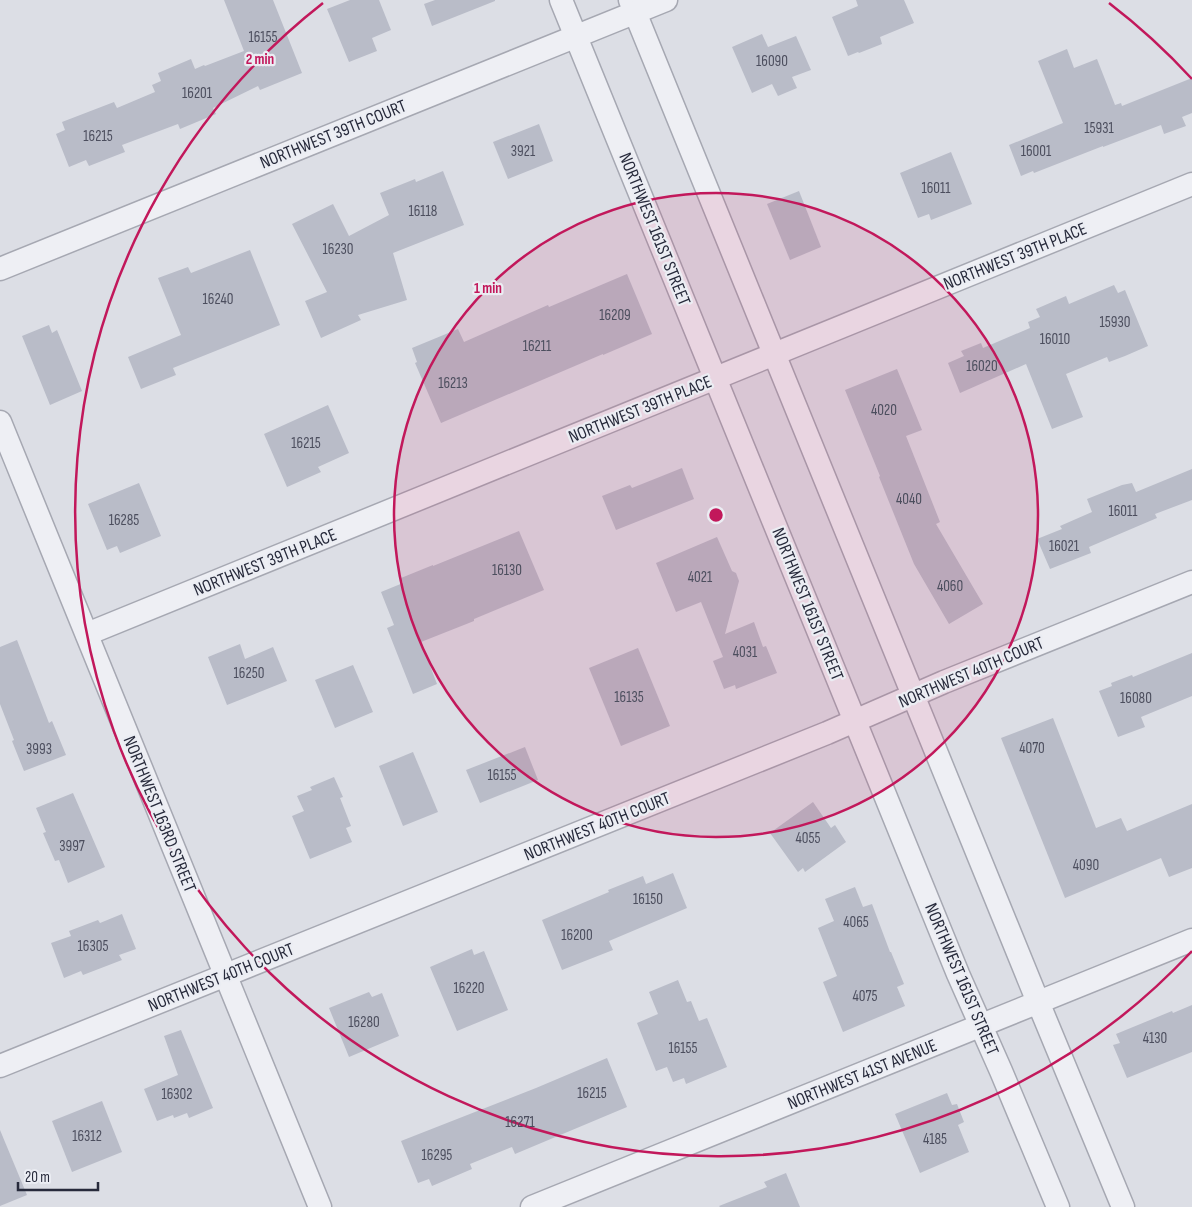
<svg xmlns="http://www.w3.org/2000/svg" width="1192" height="1207" font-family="'Sofia Sans Condensed',sans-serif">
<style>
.building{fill:#b9bcc8}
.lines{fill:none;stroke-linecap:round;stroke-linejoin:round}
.street-casing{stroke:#a6a8b2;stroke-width:25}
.street{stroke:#eeeff4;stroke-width:22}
.ring{fill:none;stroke:#c2185b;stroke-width:2.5}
.labels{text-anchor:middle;stroke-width:4.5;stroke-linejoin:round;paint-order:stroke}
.number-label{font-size:15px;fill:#4c4e5e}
.street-label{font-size:18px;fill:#272a3b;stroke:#ebedf3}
.centre{fill:#c2185b;stroke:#ebedf3;stroke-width:2.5}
.ring-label{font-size:15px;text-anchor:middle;font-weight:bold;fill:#c2185b;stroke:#ebedf3;stroke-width:4.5;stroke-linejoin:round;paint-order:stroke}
</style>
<rect width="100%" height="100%" fill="#dcdee5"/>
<!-- building -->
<g class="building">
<path d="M224 0H273L302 73 260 90 258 86 213 108 216 114 180 129 178 124 122 145 125 152 89 166 86 160 69 167 56 134 65 130 62 122 114 102 117 108 155 92 152 85 161 81 158 73 191 59 195 69 204 65 205 66 244 51Z"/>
<path d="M350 0H379L391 30 372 38 377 51 349 62 327 9Z"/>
<path d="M435 0H495V1L432 26 424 4Z"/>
<path d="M856 0H904L914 23 880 37 882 44 859 53 858 52 848 56 832 17 858 6Z"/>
<path d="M762 34 768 47 796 36 811 70 792 77 797 88 778 96 772 84 752 93 732 47Z"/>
<path d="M1067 49 1074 68 1097 59 1115 105 1121 103 1122 106 1192 78V113L1182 117 1186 126 1164 134 1161 125 1103 147V146L1034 173 1033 171 1021 176 1009 145 1063 123 1038 61Z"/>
<path d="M539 124 553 161 508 179 493 142Z"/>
<path d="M951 152 972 204 931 220 929 214 918 218 900 173Z"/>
<path d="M443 171 464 225 393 253 407 300 358 315 361 320 321 338 305 301 327 292 292 224 333 204 349 236 389 215 380 193 415 179 416 182Z"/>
<path d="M799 191 821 247 790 260 767 204Z"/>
<path d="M250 250 280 325 173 368 176 375 141 389 128 357 181 335 158 278 188 267 191 273Z"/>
<path d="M627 274 652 334 603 355V354L441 423 415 363 417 362 412 348 458 329 464 342 548 305 549 307Z"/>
<path d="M1114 285 1118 293 1125 290 1148 346 1125 356 1109 362 1107 357 1066 374 1083 417 1052 429 1026 364 960 393 948 363 964 356 961 351 981 343 983 348 1030 328 1028 322 1040 317 1036 309 1066 296 1069 304Z"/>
<path d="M49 325 52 333 57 330 82 391 50 405 22 336Z"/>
<path d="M897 369 922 430 906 436 940 522 936 524 983 604 949 624 914 564 879 477 880 476 845 390Z"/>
<path d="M328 405 349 453 318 467 321 472 287 487 264 434Z"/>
<path d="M682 468 694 499 616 530 602 496 630 485 632 488Z"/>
<path d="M1192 469V500L1155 514 1157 518 1089 547 1091 553 1050 569 1037 539 1062 529 1060 526 1092 512 1087 499 1122 485 1132 483 1136 492Z"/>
<path d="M139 483 161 536 120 553 117 546 107 550 88 504Z"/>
<path d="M519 531 544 590 474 619V621L421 642 437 684 413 694 387 628 394 625 381 592 403 583 401 578 433 565V566Z"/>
<path d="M717 537 732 571 736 573 739 581 725 634 754 622 763 647 766 646 777 673 736 689 735 685 724 689 713 661 723 657 701 602 676 612 656 563Z"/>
<path d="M17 640 49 723 52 721 66 755 24 771 12 741 14 740 0 704V647Z"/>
<path d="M240 644 245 659 273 647 287 681 227 705 208 657Z"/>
<path d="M638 648 670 726 621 746 589 668Z"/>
<path d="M1192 653V696L1141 717 1145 727 1118 737 1099 691 1112 686 1111 683 1132 675 1133 677Z"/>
<path d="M353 665 373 712 335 728 315 680Z"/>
<path d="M1053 718 1096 828 1121 818 1127 831 1192 804V868L1169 877 1161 858 1065 898 1001 738Z"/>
<path d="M525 747 538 780 480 803 466 770Z"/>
<path d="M413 752 438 812 403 826 379 766Z"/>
<path d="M334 777 343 797 340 798 351 826 346 828 352 842 310 859 292 816 304 811 297 796 312 790 310 787Z"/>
<path d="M73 793 105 867 68 883 59 860 55 861 43 833 46 832 36 808Z"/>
<path d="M813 802 831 828 835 825 846 842 805 872 803 868 798 872 770 833Z"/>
<path d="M673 873 687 908 609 941 613 950 562 970 542 920 609 892 608 890 643 876 646 884Z"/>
<path d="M855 887 863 907 872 904 890 952H891L904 984 897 987 905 1006 843 1032 823 982 837 976 818 928 834 921 825 899Z"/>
<path d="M122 914 136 949 119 955 122 960 83 975 81 971 64 978 51 943 71 936 69 931 98 920 100 923Z"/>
<path d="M472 949 474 955 484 951 508 1010 457 1031 430 967Z"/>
<path d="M678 980 687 1002 691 1001 699 1021 707 1018 727 1067 686 1084 684 1078 673 1082 667 1067 656 1071 637 1023 658 1014 649 992Z"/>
<path d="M369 992 372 997 382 993 399 1036 349 1057 329 1008Z"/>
<path d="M1192 1005V1052L1127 1078 1113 1045 1120 1043 1116 1034 1172 1011 1173 1013Z"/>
<path d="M181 1030 213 1108 189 1118 187 1113 174 1118 173 1115 157 1121 144 1089 178 1075 164 1036Z"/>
<path d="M607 1058 627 1107 515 1154 512 1147 470 1164 472 1169 432 1186 429 1179 418 1183 401 1141 536 1088Z"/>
<path d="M947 1093 952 1105 957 1104 964 1122 958 1125 969 1152 920 1173 895 1114Z"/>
<path d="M102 1101 122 1152 72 1172 52 1121Z"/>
<path d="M0 1130 27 1195 0 1206Z"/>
<path d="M786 1173 800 1207H720L719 1206 767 1187 764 1182Z"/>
</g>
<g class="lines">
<!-- street casing -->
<g class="street-casing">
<g id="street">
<path d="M561 0 958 974 1001 1071 1058 1207"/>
<path d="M630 0 1038 1002 1123 1207"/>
<path d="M0 269 666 0"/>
<path d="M0 422 320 1207"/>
<path d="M87 634 1192 184"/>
<path d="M0 1066 827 733 944 682 1192 582"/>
<path d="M532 1207 1192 940"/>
</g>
</g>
<!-- street -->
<use href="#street" class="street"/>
</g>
<!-- distance rings -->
<circle cx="716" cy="515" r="322" fill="#c2185b" fill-opacity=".12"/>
<g class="ring">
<circle cx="716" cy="515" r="322"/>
<path d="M1192 951A645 645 0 1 1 323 3M1109 3A645 645 0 0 1 1192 79"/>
</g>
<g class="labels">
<!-- number labels -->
<g class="number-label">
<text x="263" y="42">16155</text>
<text x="772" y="66">16090</text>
<text x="197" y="98">16201</text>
<text x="1099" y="133">15931</text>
<text x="98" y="141">16215</text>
<text x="523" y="156">3921</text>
<text x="1036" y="156">16001</text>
<text x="936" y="193">16011</text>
<text x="423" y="216">16118</text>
<text x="338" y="254">16230</text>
<text x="218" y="304">16240</text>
<text x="615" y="320">16209</text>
<text x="1115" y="327">15930</text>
<text x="1055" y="344">16010</text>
<text x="537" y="351">16211</text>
<text x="982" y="371">16020</text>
<text x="453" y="388">16213</text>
<text x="884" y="415">4020</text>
<text x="306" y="448">16215</text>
<text x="909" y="504">4040</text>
<text x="1123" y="516">16011</text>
<text x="124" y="525">16285</text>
<text x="1064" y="551">16021</text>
<text x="507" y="575">16130</text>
<text x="700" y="582">4021</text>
<text x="950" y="591">4060</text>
<text x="745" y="657">4031</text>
<text x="249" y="678">16250</text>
<text x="629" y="702">16135</text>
<text x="1136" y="703">16080</text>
<text x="1032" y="753">4070</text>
<text x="39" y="754">3993</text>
<text x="502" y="780">16155</text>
<text x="808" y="843">4055</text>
<text x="72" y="851">3997</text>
<text x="1086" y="870">4090</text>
<text x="648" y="904">16150</text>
<text x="856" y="927">4065</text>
<text x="577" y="940">16200</text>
<text x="93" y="951">16305</text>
<text x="469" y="993">16220</text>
<text x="865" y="1001">4075</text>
<text x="364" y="1027">16280</text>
<text x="1155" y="1043">4130</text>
<text x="683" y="1053">16155</text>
<text x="592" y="1098">16215</text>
<text x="177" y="1099">16302</text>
<text x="520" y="1127">16271</text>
<text x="87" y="1141">16312</text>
<text x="935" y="1144">4185</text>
<text x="437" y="1160">16295</text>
</g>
<!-- street labels -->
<g class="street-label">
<text transform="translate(333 134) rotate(-22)" y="6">NORTHWEST 39TH COURT</text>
<text transform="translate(655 229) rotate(68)" y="6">NORTHWEST 161ST STREET</text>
<text transform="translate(1015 256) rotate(-22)" y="6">NORTHWEST 39TH PLACE</text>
<text transform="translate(640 409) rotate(-22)" y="6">NORTHWEST 39TH PLACE</text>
<text transform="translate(265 562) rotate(-22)" y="6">NORTHWEST 39TH PLACE</text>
<text transform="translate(808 604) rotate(68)" y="6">NORTHWEST 161ST STREET</text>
<text transform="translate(971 672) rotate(-23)" y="6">NORTHWEST 40TH COURT</text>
<text transform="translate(160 814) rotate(68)" y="6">NORTHWEST 163RD STREET</text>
<text transform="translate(597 826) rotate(-22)" y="6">NORTHWEST 40TH COURT</text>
<text transform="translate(221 977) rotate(-22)" y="6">NORTHWEST 40TH COURT</text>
<text transform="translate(962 979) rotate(67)" y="6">NORTHWEST 161ST STREET</text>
<text transform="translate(862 1074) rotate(-22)" y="6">NORTHWEST 41ST AVENUE</text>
</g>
</g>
<circle cx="716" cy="515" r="8" class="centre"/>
<g class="ring-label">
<text x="260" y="64">2 min</text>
<text x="488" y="293">1 min</text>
</g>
<!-- scale -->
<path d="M18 1182v8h80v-8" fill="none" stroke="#272a3b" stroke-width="2.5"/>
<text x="25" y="1182" font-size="15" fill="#272a3b" stroke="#ebedf3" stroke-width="4" paint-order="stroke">20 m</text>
</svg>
